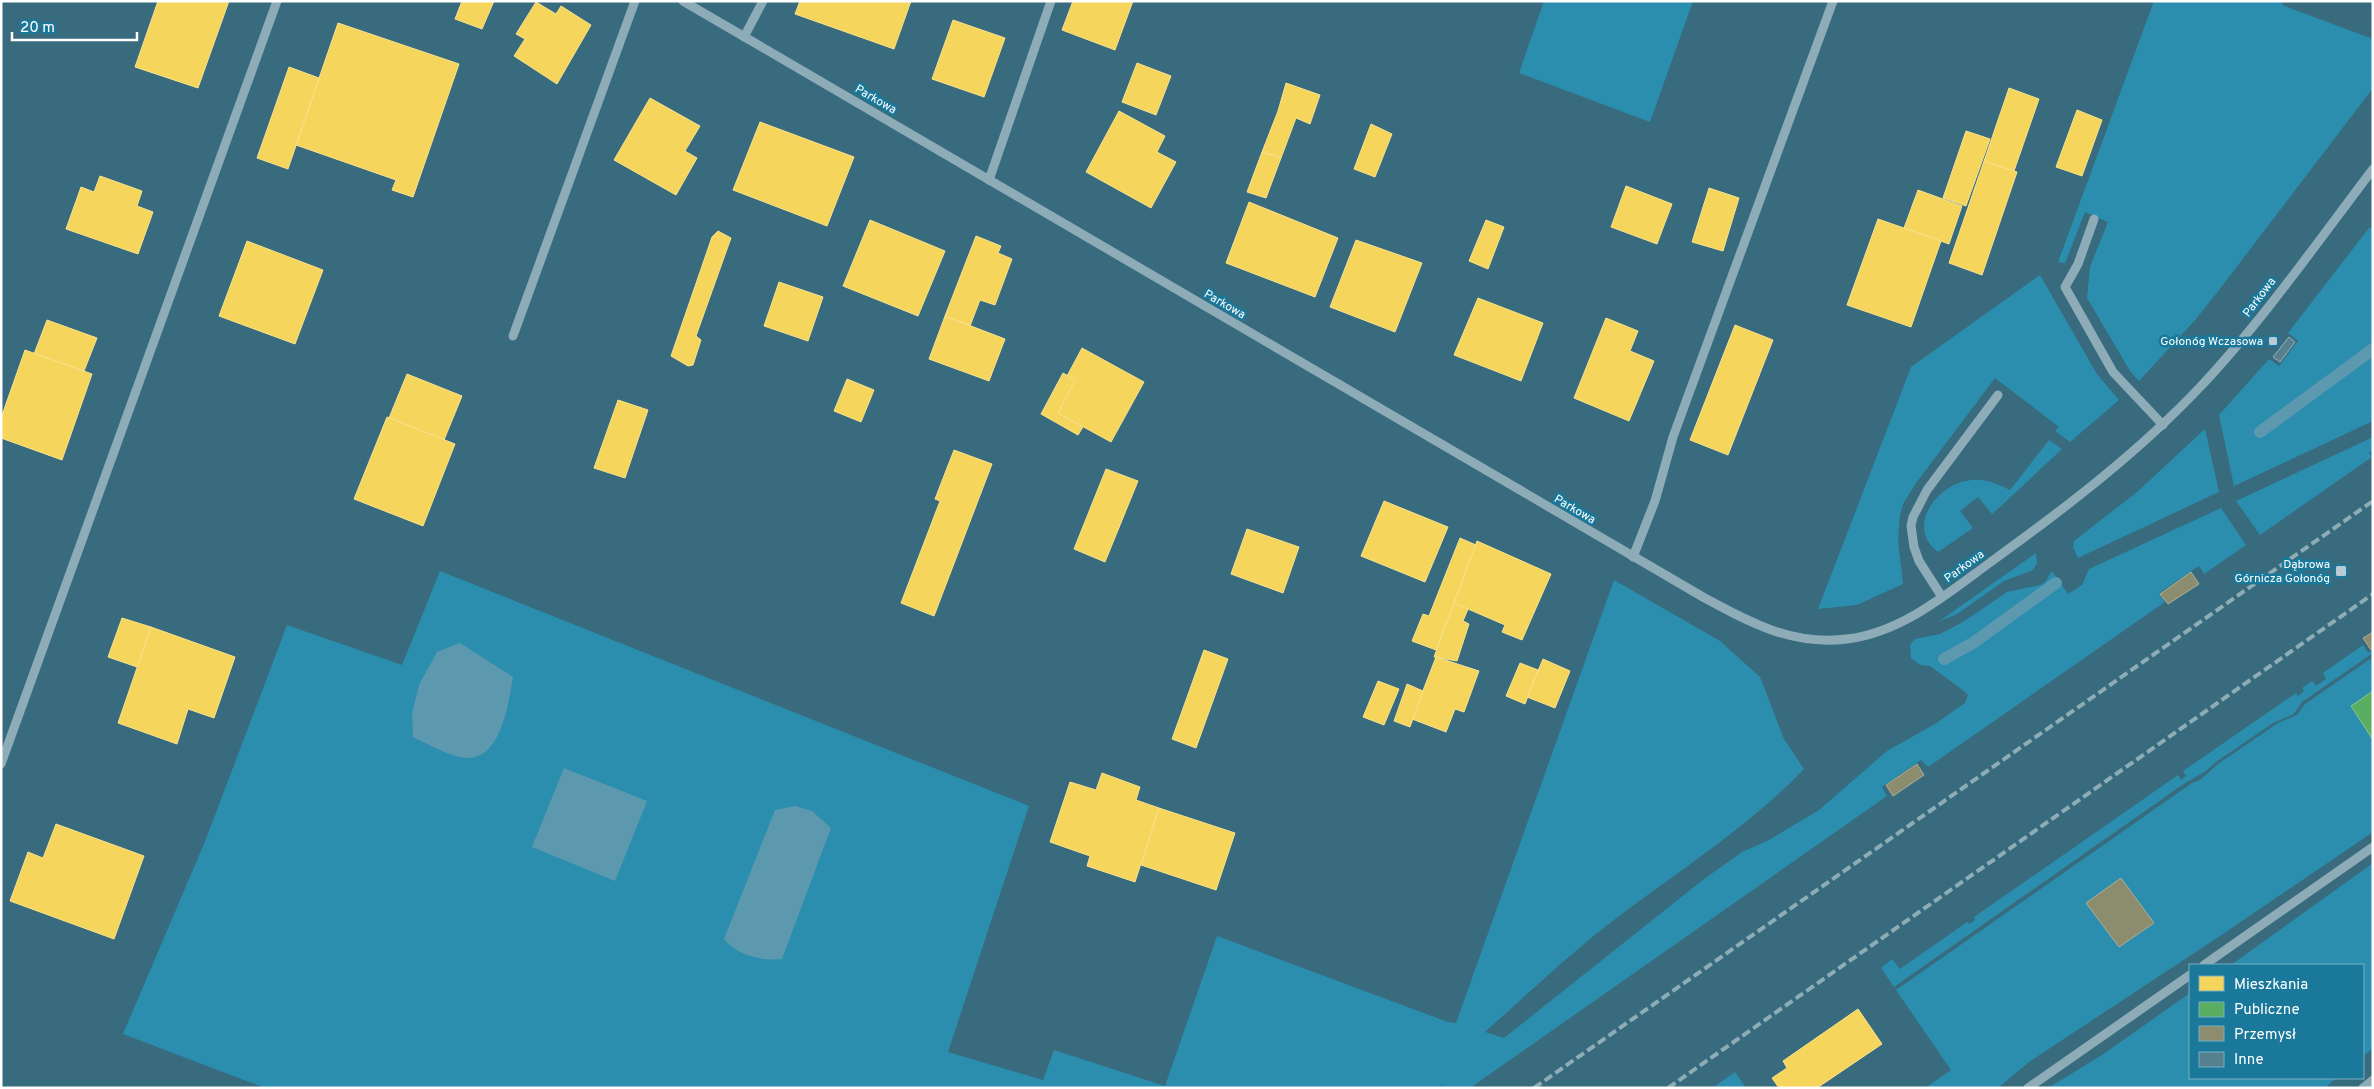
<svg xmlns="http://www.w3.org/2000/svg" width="2374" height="1089" font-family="Overpass,sans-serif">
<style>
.green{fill:#2b8eae;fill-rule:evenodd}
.water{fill:#5d99ae}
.homes{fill:#f6d55c;stroke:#f9e28d}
.public{fill:#5aae61;stroke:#8cc690}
.industry{fill:#8c8c6e;stroke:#aeae9a}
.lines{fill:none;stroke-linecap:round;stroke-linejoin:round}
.stream{stroke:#5d99ae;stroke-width:12}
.building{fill:#57808e;stroke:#96b2bc}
.minor{stroke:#8eacb8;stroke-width:9}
.rail{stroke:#8dacb6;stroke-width:4;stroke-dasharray:9 4;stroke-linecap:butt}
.poi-dot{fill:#b9cbd2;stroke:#1a799a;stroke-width:2}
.labels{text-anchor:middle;stroke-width:5;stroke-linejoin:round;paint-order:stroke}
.street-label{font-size:12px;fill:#fff;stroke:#1a799a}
.poi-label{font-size:12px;fill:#fff;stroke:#1a799a;text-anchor:end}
</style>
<rect width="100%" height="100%" fill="#376b7d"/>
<!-- green -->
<g class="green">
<path d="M1544 1H1693L1650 122 1519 73Z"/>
<path d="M2154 1H2283L2282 5 2373 39V88L2216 294 2196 319 2139 381 2130 371 2087 298 2090 267 2108 222 2085 212 2065 263 2058 262Z"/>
<path d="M2373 227V421L2234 486 2219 415 2269 359 2279 366 2298 341 2288 333 2369 228Z"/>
<path d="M2040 275 2097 374 2119 400 2070 442 2055 431 2059 427 1995 378 1916 483 1903 504 1900 515 1898 540 1903 584 1857 605 1818 609 1911 367Z"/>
<path d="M2205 429 2219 492 2078 558 2073 547 2074 541 2137 492Z"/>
<path d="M2373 437V450L2369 453 2372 457 2260 535 2236 501Z"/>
<path d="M2049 440 2062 449 2000 507 1992 514 1978 497 1960 511 1973 528 1938 552C1906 528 1935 487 1966 481 1982 477 1996 483 2010 490Z"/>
<path d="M2221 508 2246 545 2204 574 2199 566 2159 593 2165 602 1928 767 1921 760 1882 787 1887 796 1470 1088H1440L1445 1083 1438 1088H265L123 1034 206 839 287 625 402 665 440 571 1029 806 948 1052 1043 1080 1054 1050 1165 1086 1217 936 1448 1022 1456 1023 1614 580 1720 641 1760 677 1784 739 1804 769C1744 832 1664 880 1596 934 1558 965 1522 999 1485 1032L1504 1038 1704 879 1742 852 1769 840 1819 810 1887 751 1935 724 1965 703 1968 695 1964 691 1930 666 1920 665 1911 658 1910 645 1915 639 1940 634 1963 622 2007 592 2040 585 2045 582 2052 571 2068 594 2082 585 2089 569Z"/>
<path d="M2036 553 2037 563 2033 570 2004 581 1957 614 1938 622Z"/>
<path d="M2363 645 2368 653 2373 650V653L2302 702 2294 714 2273 723 2216 762 2206 771 2185 783 1894 987 1881 968 1892 959 1900 969 1967 922 1970 924 1975 920 1974 917 2178 775 2181 780 2186 776 2183 771 2296 693 2298 696 2304 691 2302 688 2312 681 2316 686 2326 679 2323 673Z"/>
<path d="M2373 657V691L2351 706 2373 740V832L2220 936 2029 1062 1998 1088H1925L1951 1070 1896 990 2192 783 2200 780 2218 764 2278 723 2297 715 2305 704ZM2121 878 2154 923 2119 947 2087 903Z"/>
<path d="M2373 863V1049L2363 1056V965H2231Z"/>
<path d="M2190 993V1078H2336L2325 1088H2048L2102 1055Z"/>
<path d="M1735 1072 1746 1088H1712Z"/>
</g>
<!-- water -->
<g class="water">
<path d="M460 643 513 677C509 701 502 750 475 757 458 762 428 744 413 737L412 713 419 685 437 652Z"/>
<path d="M564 768 647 801 615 881 532 847Z"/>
<path d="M795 806 812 811 831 828 782 959C761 961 738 956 724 939L775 810Z"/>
</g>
<!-- homes -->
<g class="homes">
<path d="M158 1H229L198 88 135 67Z"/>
<path d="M462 1H494L482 29 455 19Z"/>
<path d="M800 1H911L894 49 795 14Z"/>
<path d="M1073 1H1133L1115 50 1062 30Z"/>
<path d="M536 2 556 14 561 6 591 25 557 84 514 56 525 39 516 34Z"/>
<path d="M953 20 1005 38 984 97 932 79Z"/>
<path d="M338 23 459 64 413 197 392 190 396 180 296 145Z"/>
<path d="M1137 63 1171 76 1156 115 1122 102Z"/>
<path d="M289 67 319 78 288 169 257 158Z"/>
<path d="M1286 83 1320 95 1310 124 1296 118 1281 158 1262 152 1278 111Z"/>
<path d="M2009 88 2039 99 2014 171 1984 161Z"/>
<path d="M650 98 700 126 685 151 697 158 676 195 614 160Z"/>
<path d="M2077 110 2102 120 2082 176 2056 167Z"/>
<path d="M1119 111 1165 136 1157 152 1176 162 1151 208 1086 172Z"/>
<path d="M760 122 854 157 827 226 733 190Z"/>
<path d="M1371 124 1392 134 1375 177 1354 169Z"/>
<path d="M1966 131 1990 139 1966 206 1943 198Z"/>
<path d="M1262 152 1281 158 1266 198 1247 192Z"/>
<path d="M1984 161 2017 172 1982 275 1949 263Z"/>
<path d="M100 176 142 191 137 206 153 212 138 254 66 229 81 187 94 192Z"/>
<path d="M1626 186 1672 204 1657 244 1611 227Z"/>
<path d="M1709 188 1739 198 1723 251 1692 242Z"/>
<path d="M1918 190 1962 206 1949 244 1904 228Z"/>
<path d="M1249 202 1338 238 1315 297 1226 263Z"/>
<path d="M1878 219 1941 241 1911 327 1847 305Z"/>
<path d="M870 220 945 251 918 316 843 286Z"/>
<path d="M1486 220 1504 227 1488 269 1469 261Z"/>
<path d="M718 231 731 238 696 336 701 340 693 365 688 366 671 356 712 237Z"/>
<path d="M976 236 1001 246 998 253 1012 259 995 305 980 300 970 326 945 316Z"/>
<path d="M1356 240 1422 263 1395 332 1330 307Z"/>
<path d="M247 241 323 270 295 344 219 316Z"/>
<path d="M779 282 823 297 808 341 764 326Z"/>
<path d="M1478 298 1543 323 1521 381 1454 355Z"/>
<path d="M945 316 1005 339 989 381 929 359Z"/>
<path d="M1606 318 1638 331 1630 351 1654 361 1629 421 1574 398Z"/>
<path d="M47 320 97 338 84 371 34 354Z"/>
<path d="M1735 325 1773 340 1728 455 1690 440Z"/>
<path d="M1082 348 1144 382 1111 442 1058 413 1075 380 1067 376Z"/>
<path d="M25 350 92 374 62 460 1 438V418Z"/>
<path d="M1063 373 1075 380 1058 413 1083 427 1078 435 1041 414Z"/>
<path d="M407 374 462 396 444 440 389 418Z"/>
<path d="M847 379 874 390 861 422 834 411Z"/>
<path d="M618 400 648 410 625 478 594 468Z"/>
<path d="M387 417 455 444 423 526 354 499Z"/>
<path d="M954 450 992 464 934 616 901 603 940 501 935 499Z"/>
<path d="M1106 469 1138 481 1105 562 1074 549Z"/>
<path d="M1384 501 1448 527 1425 582 1361 556Z"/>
<path d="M1247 529 1299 547 1283 593 1231 574Z"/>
<path d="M1460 538 1476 545 1436 650 1412 641 1423 614 1429 616Z"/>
<path d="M1477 541 1551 574 1522 640 1502 632 1505 625 1454 603Z"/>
<path d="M1454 603 1468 609 1463 621 1469 624 1457 661 1434 657Z"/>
<path d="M122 618 151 627 137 667 108 657Z"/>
<path d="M151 627 235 657 214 718 188 709 177 744 118 723Z"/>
<path d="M1204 650 1228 659 1196 748 1172 739Z"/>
<path d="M1436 657 1479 671 1464 712 1455 709 1446 732 1412 719Z"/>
<path d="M1543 659 1570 671 1555 708 1527 697Z"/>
<path d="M1520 663 1538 670 1525 704 1506 696Z"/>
<path d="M1378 681 1399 689 1384 725 1363 717Z"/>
<path d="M1407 684 1423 691 1410 727 1394 721Z"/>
<path d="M1102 773 1140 787 1136 800 1159 808 1135 882 1087 866 1090 856 1050 842 1070 782 1096 790Z"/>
<path d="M1159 808 1235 833 1216 890 1141 865Z"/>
<path d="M56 824 144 856 114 939 10 901 28 852 43 858Z"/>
<path d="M1858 1009 1882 1044 1817 1088H1779L1772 1078 1787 1068 1783 1061Z"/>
</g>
<!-- public -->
<path class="public" d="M2373 691V740L2351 706Z"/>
<!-- industry -->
<g class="industry">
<path d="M2191 572 2199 584 2168 604 2160 594Z"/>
<path d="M2373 632V648L2371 650 2363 638Z"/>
<path d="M1917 764 1924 775 1893 796 1886 785Z"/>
<path d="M2121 878 2154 923 2119 947 2086 903Z"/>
</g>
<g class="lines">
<!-- stream -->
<g class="stream">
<path d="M2260 432 2373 349"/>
<path d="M1944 659 1973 643 2056 583"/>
</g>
</g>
<!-- building -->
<path class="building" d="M2289 337 2295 342 2280 362 2273 357Z"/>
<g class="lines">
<!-- minor -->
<g class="minor">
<path d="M683 1 1703 597C1749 622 1792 646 1847 639 1900 633 1946 595 1988 564 2064 509 2138 453 2202 385 2263 320 2319 240 2373 169"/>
<path d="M744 37 763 1"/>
<path d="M989 180 1051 1"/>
<path d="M2094 219 2078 264 2065 287 2113 372 2163 425"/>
<path d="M513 336 635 1"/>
<path d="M1633 557 1655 501 1673 437 1833 1"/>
<path d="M1942 597 1919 561 1914 547 1911 526 1913 517 1927 490 1998 395"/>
<path d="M1 764 277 1"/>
<path d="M2204 965 2373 847"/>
<path d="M2028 1088 2190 975"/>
<path d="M2363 1088 2373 1080"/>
</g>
<!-- rail -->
<g class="rail">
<path d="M1534 1088 2373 501"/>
<path d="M1668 1088 2373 594"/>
</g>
</g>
<!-- markers -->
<g class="poi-dot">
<rect x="2268" y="336" width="10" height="10" rx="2.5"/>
<rect x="2335" y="565" width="12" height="12" rx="2.5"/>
</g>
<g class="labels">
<!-- street labels -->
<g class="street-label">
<text transform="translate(876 99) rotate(30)" y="4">Parkowa</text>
<text transform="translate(2259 297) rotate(-53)" y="4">Parkowa</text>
<text transform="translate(1225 304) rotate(30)" y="4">Parkowa</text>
<text transform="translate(1575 509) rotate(30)" y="4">Parkowa</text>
<text transform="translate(1964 566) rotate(-36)" y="4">Parkowa</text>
</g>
<!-- poi labels -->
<g class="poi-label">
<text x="2263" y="345">Gołonóg Wczasowa</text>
<text x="2330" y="568">Dąbrowa<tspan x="2330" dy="14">Górnicza Gołonóg</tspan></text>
</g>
</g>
<!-- border -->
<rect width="2374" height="1089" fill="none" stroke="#ffffff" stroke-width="5"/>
<!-- legend -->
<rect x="2189" y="964" width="175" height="115" fill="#1a799a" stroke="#76afc2"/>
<rect x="2199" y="976" width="25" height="15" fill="#f6d55c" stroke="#76afc2"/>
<text x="2234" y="989" font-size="15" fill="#ffffff">Mieszkania</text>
<rect x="2199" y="1002" width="25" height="15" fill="#5aae61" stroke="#76afc2"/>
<text x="2234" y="1014" font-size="15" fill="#ffffff">Publiczne</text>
<rect x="2199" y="1026" width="25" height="15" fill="#8c8c6e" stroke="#76afc2"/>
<text x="2234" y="1039" font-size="15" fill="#ffffff">Przemysł</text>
<rect x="2199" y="1052" width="25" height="15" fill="#57808e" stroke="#76afc2"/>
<text x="2234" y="1064" font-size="15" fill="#ffffff">Inne</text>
<!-- scale -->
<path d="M12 32v8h125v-8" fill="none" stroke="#ffffff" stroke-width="2.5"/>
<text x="20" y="32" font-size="15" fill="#ffffff" stroke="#1a799a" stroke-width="4" paint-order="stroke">20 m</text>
</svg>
